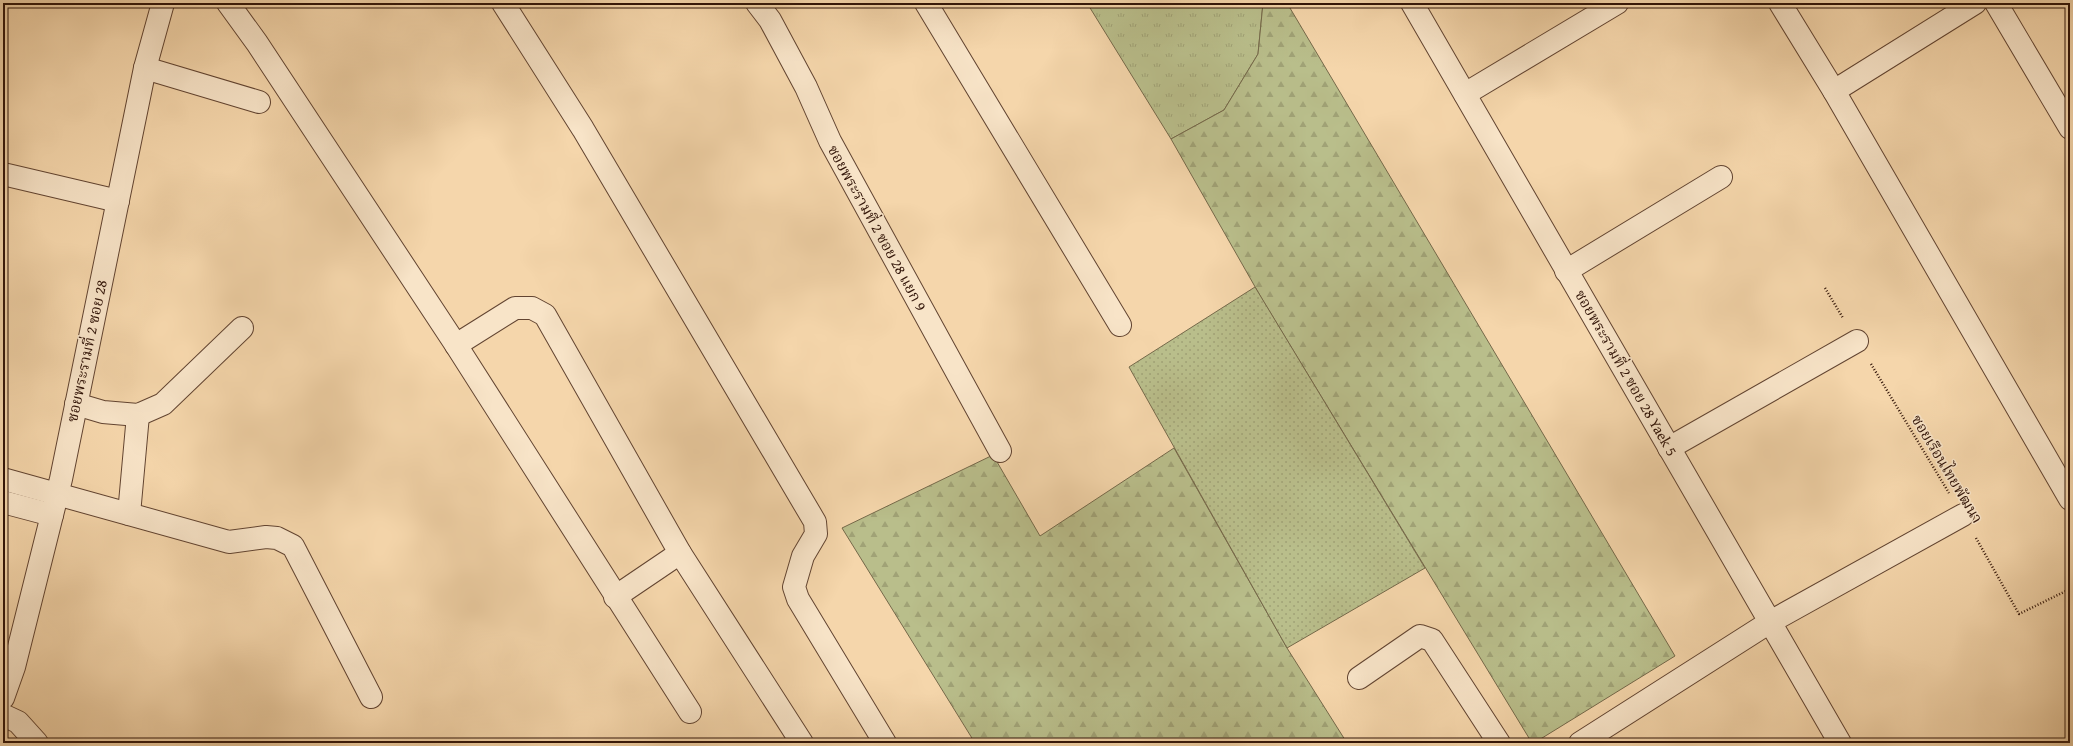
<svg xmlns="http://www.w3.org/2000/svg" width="2073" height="746" font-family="'Gentium Book Plus','Noto Serif Thai',serif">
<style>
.grass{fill:url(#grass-tufts);stroke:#75694a}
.forest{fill:url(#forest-firs);stroke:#75694a}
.garden{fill:url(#garden-dots);stroke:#75694a}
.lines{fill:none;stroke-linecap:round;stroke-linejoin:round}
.minor-casing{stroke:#624431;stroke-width:24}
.path{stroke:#311408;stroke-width:2.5;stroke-dasharray:1 2;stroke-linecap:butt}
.minor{stroke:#f8e4c8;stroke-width:22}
.labels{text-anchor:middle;stroke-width:3;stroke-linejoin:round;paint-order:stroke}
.street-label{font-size:15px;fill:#311408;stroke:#f8e4c8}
</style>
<defs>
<pattern id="grass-tufts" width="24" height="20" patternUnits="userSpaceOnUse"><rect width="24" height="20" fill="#b9be8b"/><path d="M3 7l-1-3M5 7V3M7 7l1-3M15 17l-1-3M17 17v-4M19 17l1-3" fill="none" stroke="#a0a276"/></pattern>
<pattern id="forest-firs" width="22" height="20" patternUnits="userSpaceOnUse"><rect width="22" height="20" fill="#b9be8b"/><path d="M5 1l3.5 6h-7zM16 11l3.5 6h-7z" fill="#a0a276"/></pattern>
<pattern id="garden-dots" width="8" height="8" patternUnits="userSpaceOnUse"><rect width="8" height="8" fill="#b9be8b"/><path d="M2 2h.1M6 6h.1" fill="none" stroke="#a0a276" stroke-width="1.8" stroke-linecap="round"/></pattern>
</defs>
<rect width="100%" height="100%" fill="#f5d6ab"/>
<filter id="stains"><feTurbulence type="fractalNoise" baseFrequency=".005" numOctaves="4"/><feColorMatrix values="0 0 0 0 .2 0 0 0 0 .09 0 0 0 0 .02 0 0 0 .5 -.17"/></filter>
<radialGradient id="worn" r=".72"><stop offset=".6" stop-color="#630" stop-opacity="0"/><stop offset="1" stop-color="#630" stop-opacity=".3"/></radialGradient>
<!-- grass -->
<path class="grass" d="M1087 3H1263L1258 54 1224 110 1171 139Z"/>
<!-- forest -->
<g class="forest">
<path d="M1263 3H1287L1675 656 1534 743H1532L1262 299 1171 139 1224 110 1258 54Z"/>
<path d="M1174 448 1287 648 1347 743H975L842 528 993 455 1040 536Z"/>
</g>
<!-- garden -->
<path class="garden" d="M1255 287 1425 568 1287 648 1129 367Z"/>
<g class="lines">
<!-- minor casing -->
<g class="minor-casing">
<g id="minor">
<path d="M228 3 257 43 456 345 690 712"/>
<path d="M503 3 583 129 815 522 816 534 803 556 794 587 798 599 885 743"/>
<path d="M757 3 770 20 806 87 830 141 1000 451"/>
<path d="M926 3 1120 325"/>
<path d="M1412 3 1840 743"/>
<path d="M1780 3 1834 91 2070 499"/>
<path d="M1996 3 2070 128"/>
<path d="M145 68 259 102"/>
<path d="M1834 91 1975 3"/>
<path d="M1465 94 1617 3"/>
<path d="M3 174 118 201"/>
<path d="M1566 271 1721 177"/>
<path d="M456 345 515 308H532L545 315 680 553 802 743"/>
<path d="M76 404 103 412 138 415 163 404 242 328"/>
<path d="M1669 448 1857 341"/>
<path d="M3 479 229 542 266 537 277 538 293 546 371 697"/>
<path d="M3 502 52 515"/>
<path d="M129 514 138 415"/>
<path d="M615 597 680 553"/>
<path d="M1359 678 1420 636 1432 640 1499 743"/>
<path d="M3 698 14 667 61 479 145 68 163 3"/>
<path d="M3 715 18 722 37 743"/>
<path d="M1580 743 1770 622 1963 515"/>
</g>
</g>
<!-- path -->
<g class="path">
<path d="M1825 288 1843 318"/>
<path d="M1871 364 1949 493"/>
<path d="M1976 538 2019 614 2070 589"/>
</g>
<!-- minor -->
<use href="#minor" class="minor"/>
</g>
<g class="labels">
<!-- street labels -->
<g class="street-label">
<text transform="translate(877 228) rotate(61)" y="5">ซอยพระรามที่ 2 ซอย 28 แยก 9</text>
<text transform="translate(87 351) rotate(-78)" y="5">ซอยพระรามที่ 2 ซอย 28</text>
<text transform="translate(1626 373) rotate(60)" y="5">ซอยพระรามที่ 2 ซอย 28 Yaek 5</text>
<text transform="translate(1947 469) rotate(59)" y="5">ซอยเรือนไทยพัฒนา</text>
</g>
</g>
<!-- margin -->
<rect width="2073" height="746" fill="none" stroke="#f5d6ab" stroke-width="16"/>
<rect x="4" y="4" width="2065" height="738" fill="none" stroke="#311408" stroke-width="2"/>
<rect x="8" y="8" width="2057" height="730" fill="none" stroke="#311408"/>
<rect width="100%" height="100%" filter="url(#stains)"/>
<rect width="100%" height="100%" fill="url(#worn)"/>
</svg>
